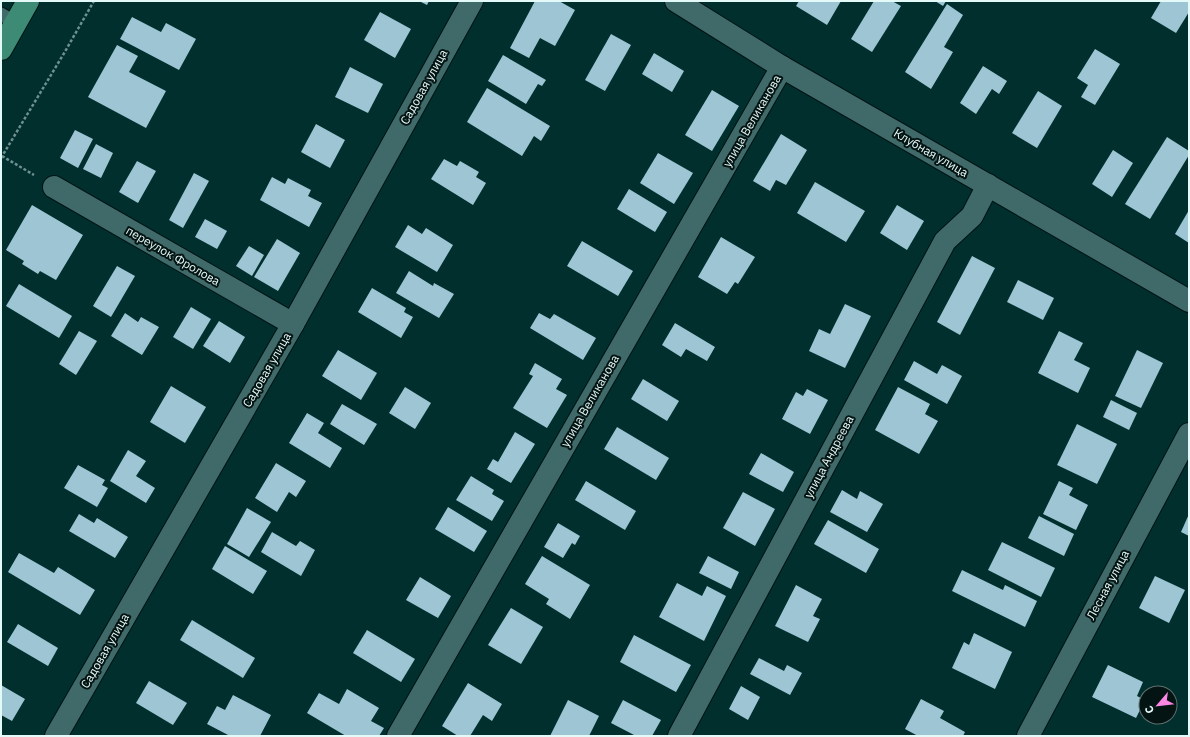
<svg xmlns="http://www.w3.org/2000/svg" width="1190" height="737" font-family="'IBM Plex Sans',sans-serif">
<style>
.building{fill:#9dc5d3}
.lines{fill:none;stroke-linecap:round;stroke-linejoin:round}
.lane-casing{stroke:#011414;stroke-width:15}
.street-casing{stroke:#011414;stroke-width:24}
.primary-casing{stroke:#011414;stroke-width:24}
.path{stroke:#6e9190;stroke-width:2.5;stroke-dasharray:3 2;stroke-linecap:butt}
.lane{stroke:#406a69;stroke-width:13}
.street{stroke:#406a69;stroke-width:22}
.primary{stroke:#3d8b74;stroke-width:22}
.labels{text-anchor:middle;stroke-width:4;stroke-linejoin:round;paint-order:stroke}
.street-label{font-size:12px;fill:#e4faf9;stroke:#041413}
</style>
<rect width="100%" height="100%" fill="#002f2e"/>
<!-- building -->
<g class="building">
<path d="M419 1H429L427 5Z"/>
<path d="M535 1H559L575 10 555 46 540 38 529 58 510 48Z"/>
<path d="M799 1H841L827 25 796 6Z"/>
<path d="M874 1H892L901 6 872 52 851 39Z"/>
<path d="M935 1H946L943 6Z"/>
<path d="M1161 1H1189V12L1176 33 1151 18Z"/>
<path d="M947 4 963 15 944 47 953 52 931 89 905 72Z"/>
<path d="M380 12 411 29 395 58 364 40Z"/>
<path d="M132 17 161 32 166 23 196 39 179 70 120 39Z"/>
<path d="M611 34 631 45 605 91 585 80Z"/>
<path d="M117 45 138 56 129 72 166 91 146 128 88 97Z"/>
<path d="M1095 49 1120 64 1095 105 1081 97 1088 85 1077 78Z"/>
<path d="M654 53 684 71 672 92 642 74Z"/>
<path d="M503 55 546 80 542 86 538 84 526 104 488 81Z"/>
<path d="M983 66 1007 81 999 94 992 89 976 114 960 103Z"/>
<path d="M350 67 383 84 368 113 335 97Z"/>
<path d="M487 88 550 126 541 141 534 136 522 156 467 122Z"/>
<path d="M712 90 739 106 712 151 685 135Z"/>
<path d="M1038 91 1062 106 1037 148 1012 133Z"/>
<path d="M316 124 345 140 330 168 301 152Z"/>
<path d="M75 130 93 139 78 168 60 158Z"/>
<path d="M781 134 807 150 786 185 776 180 770 191 753 181Z"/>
<path d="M1167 137 1189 151V155L1150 219 1125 204Z"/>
<path d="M96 144 113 153 101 178 83 169Z"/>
<path d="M1113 150 1133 163 1112 197 1092 184Z"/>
<path d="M658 153 693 173 674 204 640 183Z"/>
<path d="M444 159 457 166 460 161 479 172 476 177 486 183 473 205 431 179Z"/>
<path d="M137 161 156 171 138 203 119 192Z"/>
<path d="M194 173 209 181 183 228 169 220Z"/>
<path d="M272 177 285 184 288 178 311 190 308 196 322 203 309 227 260 200Z"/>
<path d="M815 182 865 211 846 242 797 213Z"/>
<path d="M629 189 667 212 655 232 617 209Z"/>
<path d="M32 205 83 235 56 280 40 271 38 274 22 264 24 261 6 250Z"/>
<path d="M897 205 924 221 907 250 880 233Z"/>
<path d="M1189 210V243L1175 234Z"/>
<path d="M205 219 227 231 217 249 195 237Z"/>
<path d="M408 225 422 234 426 228 453 245 437 272 395 247Z"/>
<path d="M721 237 755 257 738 284 735 282 727 294 698 277Z"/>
<path d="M277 239 300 253 278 291 254 277Z"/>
<path d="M582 241 633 271 618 296 567 266Z"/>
<path d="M249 246 264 255 252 276 236 266Z"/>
<path d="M972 256 995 268 960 335 937 322Z"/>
<path d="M117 266 135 276 111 317 93 306Z"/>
<path d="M409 271 433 286 434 283 454 294 439 318 396 293Z"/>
<path d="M1018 280 1054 298 1043 320 1007 302Z"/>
<path d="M19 284 72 316 59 338 6 306Z"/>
<path d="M372 288 406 308 404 312 413 317 401 338 358 312Z"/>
<path d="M845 304 871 316 845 368 809 351 819 329 830 334Z"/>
<path d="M191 307 211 319 193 349 173 337Z"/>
<path d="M125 313 138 322 141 317 159 327 142 355 111 336Z"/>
<path d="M539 313 550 319 554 314 596 338 583 360 530 328Z"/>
<path d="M219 321 245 337 230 363 203 346Z"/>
<path d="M675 323 715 347 707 361 686 349 681 357 662 345Z"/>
<path d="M79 331 97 341 76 375 59 364Z"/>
<path d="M1059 331 1083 343 1074 360 1090 368 1078 393 1038 373Z"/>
<path d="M338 350 377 373 361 400 322 376Z"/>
<path d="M1137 350 1163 363 1141 408 1115 396Z"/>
<path d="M914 361 937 374 942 365 962 376 947 404 904 380Z"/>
<path d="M535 363 562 379 556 389 567 395 547 428 513 408 533 376 529 374Z"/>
<path d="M643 379 679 401 667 421 631 399Z"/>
<path d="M171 386 206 407 185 443 150 422Z"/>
<path d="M405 387 431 403 415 429 389 413Z"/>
<path d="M898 387 930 404 925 414 938 421 919 454 875 430Z"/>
<path d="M807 389 828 400 810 434 782 419 796 392 803 396Z"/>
<path d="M1111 400 1137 413 1129 430 1103 417Z"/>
<path d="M342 404 377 424 364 445 330 424Z"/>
<path d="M307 413 324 423 318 433 342 448 330 468 289 443Z"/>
<path d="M1077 424 1117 444 1097 484 1057 465Z"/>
<path d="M617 427 669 458 656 480 604 449Z"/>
<path d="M515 432 535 444 511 483 487 469 493 459 498 462Z"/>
<path d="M128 450 146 461 136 476 155 488 146 503 110 481Z"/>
<path d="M761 453 794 472 783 492 749 474Z"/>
<path d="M276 463 306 481 296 497 289 492 277 512 255 498Z"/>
<path d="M78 465 105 480 102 485 108 488 97 507 64 488Z"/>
<path d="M471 476 494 490 492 494 504 501 492 521 456 500Z"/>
<path d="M586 481 636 511 625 530 575 500Z"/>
<path d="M1059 481 1073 488 1069 495 1088 505 1076 530 1043 514Z"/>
<path d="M842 490 857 499 860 491 883 504 867 532 830 512Z"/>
<path d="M743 492 775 509 755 546 723 528Z"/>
<path d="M448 507 487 531 474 552 435 529Z"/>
<path d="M247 508 271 522 249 557 227 544Z"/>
<path d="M79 514 94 523 97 518 128 537 115 558 69 531Z"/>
<path d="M1189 514V536L1181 532Z"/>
<path d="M1039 516 1074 534 1064 556 1028 538Z"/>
<path d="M828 520 879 549 866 573 814 544Z"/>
<path d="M558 523 580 536 575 545 572 543 563 558 544 547Z"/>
<path d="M272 532 296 546 300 541 315 550 301 576 261 552Z"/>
<path d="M1002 542 1055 568 1041 597 988 570Z"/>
<path d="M225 546 267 571 253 594 212 569Z"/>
<path d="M19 553 54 573 58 567 95 590 80 615 8 572Z"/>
<path d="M542 556 590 585 570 619 546 604 549 599 525 584Z"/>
<path d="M708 556 739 572 731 589 699 573Z"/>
<path d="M962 570 1003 590 1005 585 1037 601 1025 627 952 591Z"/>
<path d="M1155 576 1185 590 1169 623 1139 608Z"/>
<path d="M420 577 451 596 438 618 406 600Z"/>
<path d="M677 583 702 596 707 586 726 596 704 641 659 617Z"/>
<path d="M796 585 822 599 813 616 820 619 808 642 775 626Z"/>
<path d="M511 608 543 627 521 664 488 645Z"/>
<path d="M192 620 255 658 243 678 180 640Z"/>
<path d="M18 624 58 648 48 666 7 642Z"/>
<path d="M367 630 415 659 401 682 353 653Z"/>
<path d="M974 633 1012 652 995 689 952 668 964 642 969 645Z"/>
<path d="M634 635 691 665 676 692 620 662Z"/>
<path d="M759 658 784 671 787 665 802 673 790 695 750 674Z"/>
<path d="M1108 665 1143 682 1137 696 1145 700 1136 718 1092 697Z"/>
<path d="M149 681 187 703 173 725 136 703Z"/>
<path d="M468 683 502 704 492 721 483 715 470 736H458L442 726Z"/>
<path d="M1 685 25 699 12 721 1 715Z"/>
<path d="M741 686 760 697 748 720 729 709Z"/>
<path d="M347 689 379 708 371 721 384 728 379 736H346L307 713 319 693 339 704Z"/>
<path d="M233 695 271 715 260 736H230L207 724 217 706 225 710Z"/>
<path d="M921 699 944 711 940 718 965 732 963 736H918L905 729Z"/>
<path d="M568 700 599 716 589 736H550Z"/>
<path d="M623 700 661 720 652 736H636L611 723Z"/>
</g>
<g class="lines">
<!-- lane casing -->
<g class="lane-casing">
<path id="lane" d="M1 14 16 23"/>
</g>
<!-- street casing -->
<g class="street-casing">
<g id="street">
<path d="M676 1 782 67 1189 301"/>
<path d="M54 187 293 324"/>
<path d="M56 736 293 324 472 1"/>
<path d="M398 736 782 67"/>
<path d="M679 736 945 241 972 216 988 185"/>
<path d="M1028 736 1189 434"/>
</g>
</g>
<!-- primary casing -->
<g class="primary-casing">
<path id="primary" d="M1 49 28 1"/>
</g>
<!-- path -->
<g class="path">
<path d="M2 156 34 175"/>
<path d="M1 158 63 55 94 1"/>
</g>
<!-- lane -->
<use href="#lane" class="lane"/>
<!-- street -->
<use href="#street" class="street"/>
<!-- primary -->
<use href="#primary" class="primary"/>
</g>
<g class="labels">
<!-- street labels -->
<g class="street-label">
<text transform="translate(424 87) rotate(-61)" y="4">Садовая улица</text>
<text transform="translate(752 121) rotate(-60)" y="4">улица Великанова</text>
<text transform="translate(931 153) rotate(30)" y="4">Клубная улица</text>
<text transform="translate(173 256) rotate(30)" y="4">переулок Фролова</text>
<text transform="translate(267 370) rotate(-60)" y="4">Садовая улица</text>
<text transform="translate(590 401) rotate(-60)" y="4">улица Великанова</text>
<text transform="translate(829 457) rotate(-62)" y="4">улица Андреева</text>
<text transform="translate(1108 585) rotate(-62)" y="4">Лесная улица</text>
<text transform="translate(105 651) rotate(-60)" y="4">Садовая улица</text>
</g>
</g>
<!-- border -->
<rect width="1190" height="737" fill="none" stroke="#e4faf9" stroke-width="4"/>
<!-- north arrow -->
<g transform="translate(1158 705) rotate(242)"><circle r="19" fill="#041413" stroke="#5e706f"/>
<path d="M0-3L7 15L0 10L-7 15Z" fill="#fc86e3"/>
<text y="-6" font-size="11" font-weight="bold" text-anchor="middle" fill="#e4faf9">С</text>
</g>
</svg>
